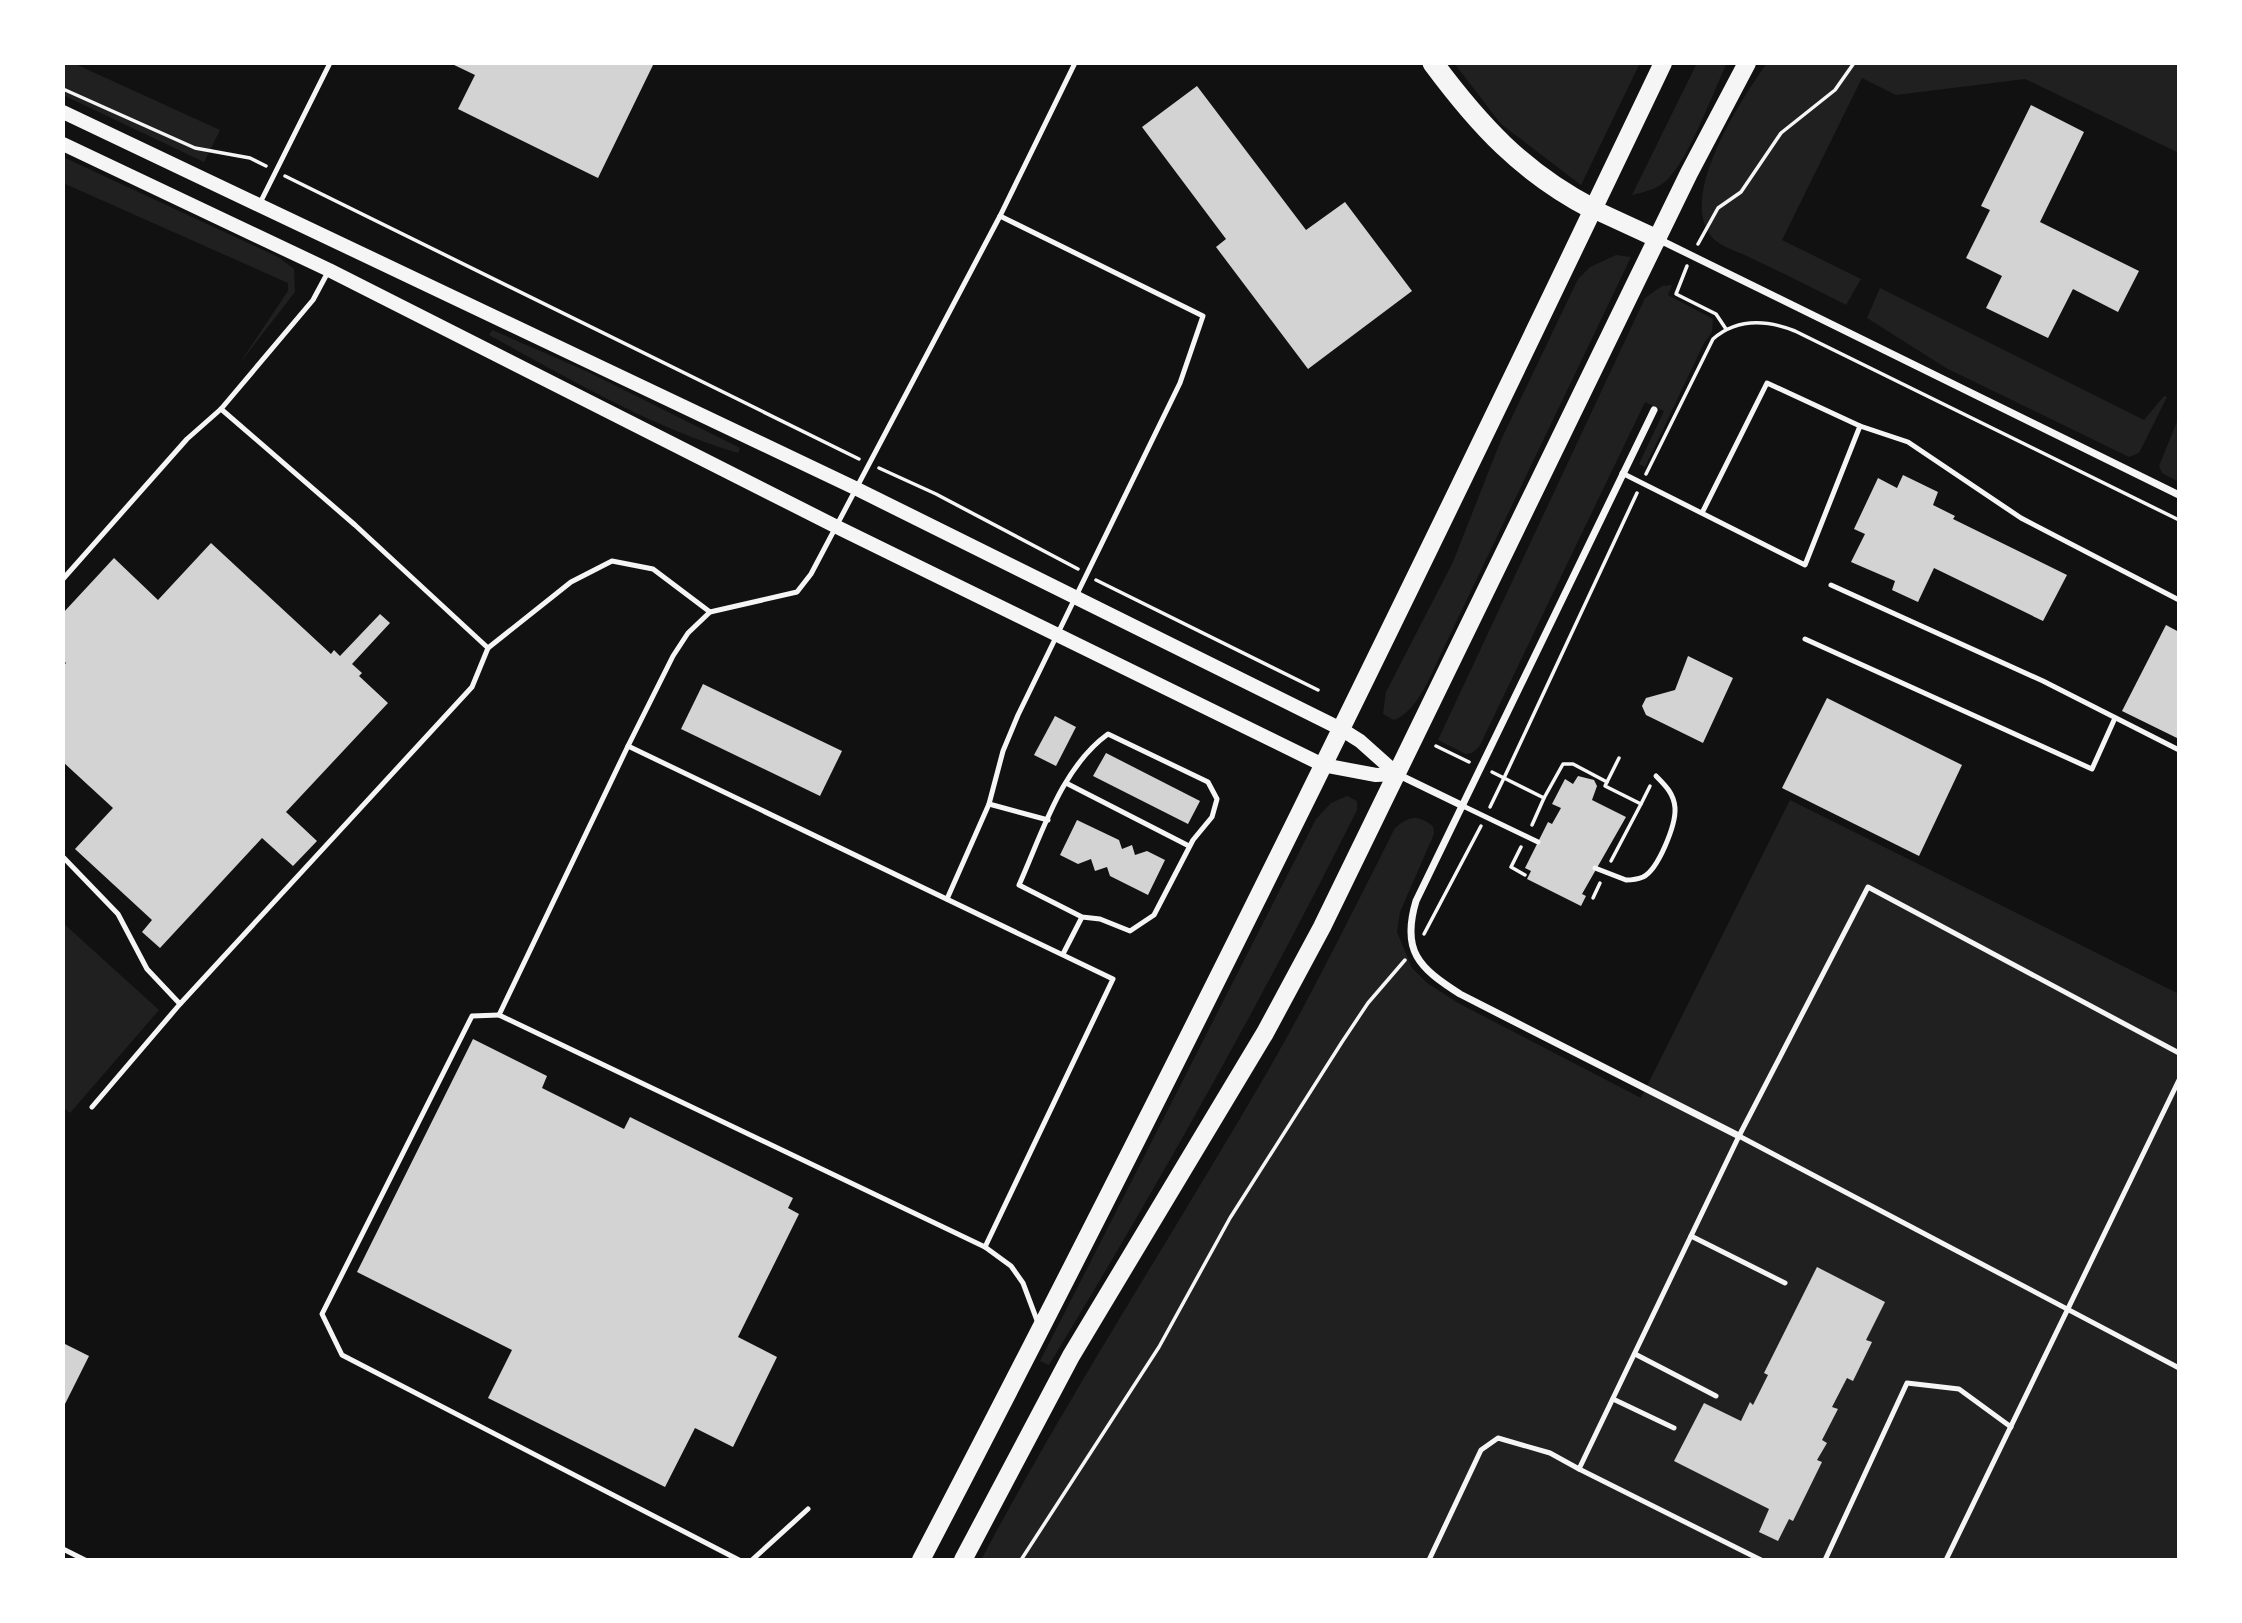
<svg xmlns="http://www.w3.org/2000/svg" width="2242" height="1623" font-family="'IBM Plex Sans',sans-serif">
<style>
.green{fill:#202020}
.building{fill:#d3d3d3}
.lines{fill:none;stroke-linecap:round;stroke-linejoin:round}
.path{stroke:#f5f5f5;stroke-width:3.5}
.service{stroke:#f5f5f5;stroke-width:5}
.minor{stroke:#f5f5f5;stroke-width:7}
.secondary{stroke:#f5f5f5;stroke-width:14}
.primary{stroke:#f5f5f5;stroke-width:18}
.motorway{stroke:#f5f5f5;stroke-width:21}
</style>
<rect width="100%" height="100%" fill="#111"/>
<!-- green -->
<g class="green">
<path d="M63 63H73L220 130 204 162 63 95Z"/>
<path d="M1454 63H1640L1581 185 1501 124Z"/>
<path d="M1697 63H1727C1712 94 1690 157 1667 180 1657 189 1645 192 1632 195Z"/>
<path d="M1767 63H2179V153L2025 79 1896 95 1862 78 1782 240 1861 279 1846 305C1814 288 1782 273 1749 257 1739 252 1725 248 1716 241 1672 204 1742 98 1767 63Z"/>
<path d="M63 157 278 257 294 269 295 292 239 364 288 291V283L63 183Z"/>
<path d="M1616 255 1631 257 1447 641C1435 664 1420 711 1394 720L1383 714 1386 692 1453 562 1501 440 1578 279 1590 267Z"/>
<path d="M1672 285 1668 295 1713 319 1712 332 1704 343 1645 467 1639 464 1664 411 1645 402 1479 747 1472 753 1466 754 1438 740 1645 298 1662 286Z"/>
<path d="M1880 288 2144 420 2164 396 2167 397 2139 453 2129 457 1946 368 1867 318Z"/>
<path d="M492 330 586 371 740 448 738 453C649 426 570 379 489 335Z"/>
<path d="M2179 417V482L2162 473 2159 466Z"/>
<path d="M1347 796 1357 801V810C1262 1000 1159 1184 1049 1365L1040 1361 1316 819 1331 803Z"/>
<path d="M1790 800 2179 994V1560H981C1068 1396 1169 1241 1262 1081 1310 999 1352 913 1395 828 1409 816 1417 814 1433 826L1434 834 1400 912 1397 932 1412 968 1427 983 1458 1003 1641 1098Z"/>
<path d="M63 923 159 1010 70 1113 63 1107Z"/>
</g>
<!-- building -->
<g class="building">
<path d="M450 63H654L598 178 458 109 475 75Z"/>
<path d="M1197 86 1306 230 1345 202 1412 291 1308 369 1216 247 1226 239 1142 127Z"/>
<path d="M2031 105 2084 132 2040 222 2139 271 2118 312 2073 289 2048 338 1986 308 2002 276 1966 258 1990 210 1981 206Z"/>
<path d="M1903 475 1938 492 1933 505 1955 516 1953 519 2067 575 2043 621 1934 568 1918 602 1892 590 1895 581 1851 562 1865 534 1854 529 1878 478 1897 488Z"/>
<path d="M211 543 331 654 334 650 340 656 380 614 390 623 352 664 362 673 359 676 388 703 286 812 317 841 293 866 262 838 160 948 142 932 152 920 75 849 113 808 63 762V666L66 663 63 660V613L114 558 158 600Z"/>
<path d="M2166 625 2179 632 2177 738 2122 711Z"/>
<path d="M1688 656 1733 678 1703 743 1646 715 1642 706 1646 698 1675 690Z"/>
<path d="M703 684 842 751 820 796 681 729Z"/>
<path d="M1827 698 1962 765 1919 856 1782 788Z"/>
<path d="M1055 716 1076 727 1056 766 1034 755Z"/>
<path d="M1106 753 1200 801 1188 824 1093 776Z"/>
<path d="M1578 776 1594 780 1597 786 1592 800 1626 817 1582 894 1586 896 1581 906 1527 879 1531 871 1525 868 1548 822 1552 824 1561 808 1552 804 1565 779 1573 784Z"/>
<path d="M1077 820 1119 840 1122 849 1132 845 1135 855 1147 851 1165 860 1148 895 1110 876 1107 867 1095 871 1091 859 1078 864 1060 855Z"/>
<path d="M473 1039 547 1076 542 1088 624 1129 630 1117 793 1198 788 1208 799 1214 738 1337 777 1357 733 1447 695 1428 665 1487 488 1398 512 1350 357 1272Z"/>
<path d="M1817 1267 1885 1302 1866 1340 1872 1342 1853 1381 1847 1378 1832 1407 1838 1409 1822 1440 1827 1443 1817 1460 1822 1462 1793 1521 1789 1519 1778 1541 1759 1532 1769 1509 1674 1461 1704 1403 1741 1421 1750 1402 1753 1405 1768 1375 1764 1373Z"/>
<path d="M63 1343 89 1356 63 1408Z"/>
</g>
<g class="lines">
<!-- path -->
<g class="path">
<path d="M63 89 195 148 250 158 266 166"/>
<path d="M285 176 859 459"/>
<path d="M1698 244 1718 208 1741 192 1781 133 1835 90 1854 63"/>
<path d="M1687 266 1676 294 1716 314 1726 329"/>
<path d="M879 468 936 494 1078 569"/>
<path d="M1646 474 1713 339C1737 318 1767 320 1795 331L2179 520"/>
<path d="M1096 580 1318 690"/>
<path d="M1436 746 1469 762"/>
<path d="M1619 758 1607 782 1573 764H1563L1544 798 1504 778 1637 493"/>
<path d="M1607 782 1605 786 1641 804 1650 786"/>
<path d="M1490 807 1504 778 1492 772"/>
<path d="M1532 825 1544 798"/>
<path d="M1521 847 1511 867 1525 875"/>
<path d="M1611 861 1641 804"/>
<path d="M1593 898 1600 883"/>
<path d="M1424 934 1481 826"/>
<path d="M1021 1560 1159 1347 1230 1218 1342 1042 1368 1003 1405 960"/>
</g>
<!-- service -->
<g class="service">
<path d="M259 205 330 63"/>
<path d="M221 409 355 525 488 648 571 582 612 561 653 569 710 612"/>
<path d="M1860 426 1908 442 2021 518 2179 600"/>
<path d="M1622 473 1805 565 1860 426 1767 383 1702 513"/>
<path d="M63 579 187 439 221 409 313 300 328 272"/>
<path d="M1831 585 2043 681 2179 750"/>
<path d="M1805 639 2092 769 2115 718"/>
<path d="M628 746 1113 979 985 1247"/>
<path d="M1066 783 1189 846"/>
<path d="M989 804 1048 820"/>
<path d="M1463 806 1538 842"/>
<path d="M63 857 118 914 147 969 180 1004 472 687 488 648"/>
<path d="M1595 868 1626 880C1632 880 1638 879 1643 877 1658 870 1676 825 1675 808 1674 794 1666 786 1656 776"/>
<path d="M947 899 989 804 1003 751 1018 715 1180 383 1203 316 1000 216"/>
<path d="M1063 954 1082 917 1100 919 1130 931 1154 915 1193 840 1212 817 1217 799 1208 782 1108 734C1061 768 1042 834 1019 885L1082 917"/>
<path d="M499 1015 472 1016 322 1314 342 1355 739 1560"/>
<path d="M92 1107 180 1004"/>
<path d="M1739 1136 2179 1368"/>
<path d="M1691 1236 1785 1283"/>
<path d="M1038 1323 1023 1283 1011 1266 985 1247 499 1015 628 746 673 656 688 633 710 612 797 592 811 574 1000 216 1075 63"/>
<path d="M1635 1354 1716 1396"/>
<path d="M1613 1399 1674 1428"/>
<path d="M63 1549 85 1560"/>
<path d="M752 1560 808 1509"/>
<path d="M1429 1560 1481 1450 1498 1438 1550 1453 1579 1469"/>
<path d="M1761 1560 1579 1469 1739 1136 1868 887 2179 1053"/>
<path d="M1825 1560 1907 1383 1959 1389 2011 1427"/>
<path d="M1946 1560 2179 1080"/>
</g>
<!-- minor -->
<g class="minor">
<path d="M1658 239 2179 495"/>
<path d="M1654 410 1416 901C1401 951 1419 968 1460 994L1739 1136"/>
<path d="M1397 774 1463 806"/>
</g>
<!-- secondary -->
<g class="secondary">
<path d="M63 112 855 488 1341 729 1360 741 1397 774"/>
<path d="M63 144 329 270 835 526 1323 765 1376 775 1397 774"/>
</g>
<!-- primary -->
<g class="primary">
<path d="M1593 209 1658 239"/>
<path d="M921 1560C1179 1066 1423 566 1663 63"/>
<path d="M963 1560 1071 1356 1265 1033 1322 927 1689 173 1747 63"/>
</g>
<!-- motorway -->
<path class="motorway" d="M1433 63C1479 125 1523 173 1593 209"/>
</g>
<!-- border -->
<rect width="2242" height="1623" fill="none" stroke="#ffffff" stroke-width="130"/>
</svg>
